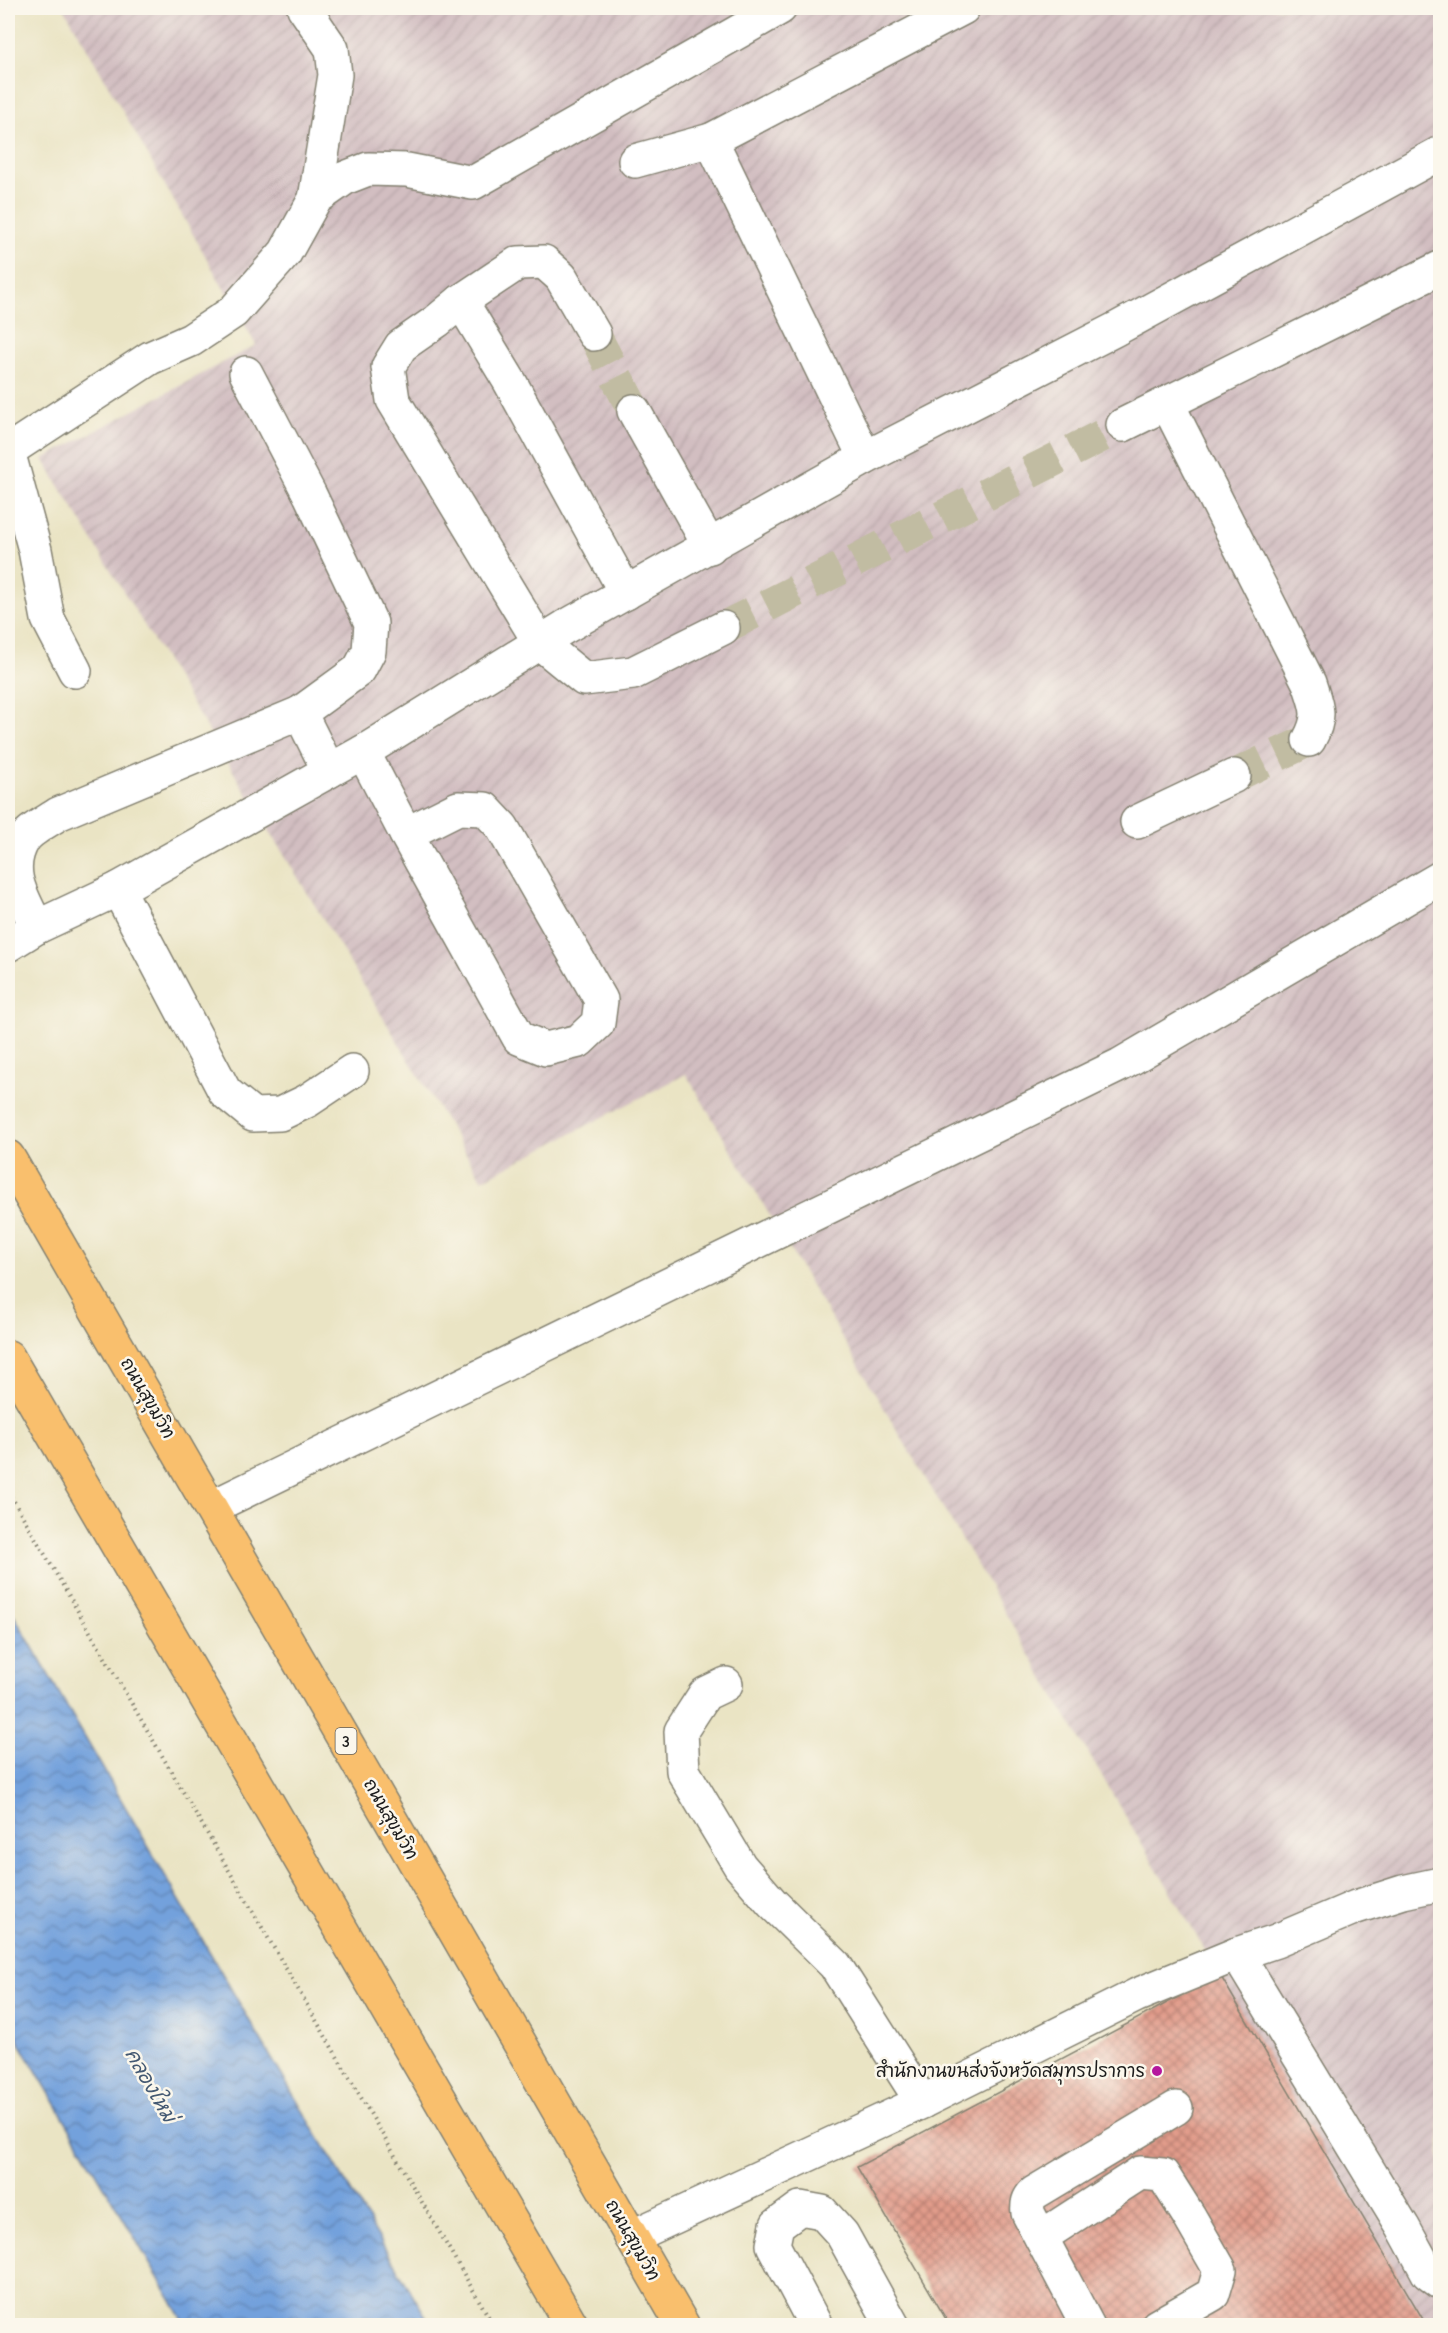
<svg xmlns="http://www.w3.org/2000/svg" width="1448" height="2333" font-family="'Comic Neue','Playpen Sans Thai',sans-serif">
<style>
.industrial{fill:url(#industrial-furrows)}
.water{fill:url(#water-waves);stroke:#485e7c;stroke-width:1.5}
.building{fill:url(#building-cross-hatch)}
.lines{fill:none;stroke-linecap:round;stroke-linejoin:round}
.minor-tunnel{stroke:#c1bca2;stroke-width:33;stroke-dasharray:33 16;stroke-linecap:butt}
.minor-casing{stroke:#838070;stroke-width:36}
.highway-casing{stroke:#838070;stroke-width:36}
.path{stroke:#838070;stroke-width:4;stroke-dasharray:1.5 4.5;stroke-linecap:butt}
.minor{stroke:#fff;stroke-width:33}
.highway{stroke:#f9bf6d;stroke-width:33}
.poi-dot{fill:#b5179e;stroke:#fbf7ec;stroke-width:2}
.labels{text-anchor:middle;stroke-width:5;stroke-linejoin:round;paint-order:stroke}
.shield{fill:#fbf7ec;stroke:#5f5e5a;stroke-width:1.5}
.shield-label{font-size:16px;font-weight:bold;fill:#1c1c1c}
.street-label{font-size:18px;fill:#1c1c1c;stroke:#fbf7ec}
.poi-label{font-size:18px;fill:#1c1c1c;stroke:#fbf7ec;text-anchor:end}
.water-label{font-size:20px;font-style:italic;fill:#435872;stroke:#fbf7ec}
</style>
<defs>
<pattern id="industrial-furrows" width="10" height="10" patternUnits="userSpaceOnUse" patternTransform="scale(1.5)"><rect width="10" height="10" fill="#d2bec1"/><path d="M-1 1l2-2M0 10L10 0M9 11l2-2" fill="none" stroke="#b4a3a5"/></pattern>
<pattern id="water-waves" width="16" height="10" patternUnits="userSpaceOnUse" patternTransform="scale(1.5)"><rect width="16" height="10" fill="#73a1dc"/><path d="M0 5q4-4 8 0t8 0" fill="none" stroke="#5e82b2"/></pattern>
<pattern id="building-cross-hatch" width="8" height="8" patternUnits="userSpaceOnUse" patternTransform="scale(1.5)"><rect width="8" height="8" fill="#e29c8b"/><path d="M0 0l8 8M0 8l8-8" fill="none" stroke="#b67e71"/></pattern>
</defs>
<rect width="100%" height="100%" fill="#fbf7ec"/>
<filter id="ink" filterUnits="userSpaceOnUse"><feTurbulence type="fractalNoise" baseFrequency=".0167" numOctaves="2"/><feDisplacementMap in="SourceGraphic" scale="12" xChannelSelector="R" yChannelSelector="G"/><feConvolveMatrix kernelMatrix="1 2 1 2 8 2 1 2 1" color-interpolation-filters="sRGB"/></filter>
<filter id="wash" filterUnits="userSpaceOnUse"><feTurbulence type="fractalNoise" baseFrequency=".008" numOctaves="4" result="noise"/><feDisplacementMap in="SourceGraphic" scale="24" xChannelSelector="R" yChannelSelector="G"/><feGaussianBlur stdDeviation="1.35" result="paint"/><feColorMatrix in="noise" values="0 0 0 0 0 0 0 0 0 0 0 0 0 0 0 0 0 1.4 0 .05"/><feComposite in="paint" operator="in"/></filter>
<g filter="url(#wash)">
<rect width="100%" height="100%" fill="#eae4c4"/>
<!-- industrial -->
<path class="industrial" d="M64 8H1440V2325H1427L686 1074 482 1180 43 459 256 345Z"/>
<!-- water -->
<path class="water" d="M8 1605 263 2044 431 2325H186L8 2023Z"/>
<g id="blocks">
<!-- building -->
<path class="building" d="M1220 1975 1427 2326H950L857 2167Z"/>
</g>
</g>
<g filter="url(#ink)">
<use href="#blocks" fill-opacity="0" stroke="#838070" stroke-width="1.5"/>
<g class="lines">
<!-- minor-tunnel -->
<g class="minor-tunnel">
<path d="M594 334 634 411"/>
<path d="M723 628 1123 425"/>
<path d="M1234 776 1309 740"/>
</g>
<!-- minor casing -->
<g class="minor-casing">
<g id="minor">
<path d="M304 8 332 49 335 75 315 199"/>
<path d="M635 161 711 140"/>
<path d="M461 301 518 263 544 262 561 277 594 334"/>
<path d="M1167 403 1309 683C1317 707 1322 716 1309 740"/>
<path d="M634 411 710 547"/>
<path d="M1123 425 1440 268"/>
<path d="M8 451 150 358 191 340 233 312 285 253 315 199 345 178 368 169 407 170 473 183 780 8"/>
<path d="M8 451 35 550 48 619 75 671"/>
<path d="M865 458 711 140 963 8"/>
<path d="M626 593 510 382 461 301 437 321 401 346 388 367 393 400 540 643 584 679 633 673 723 628"/>
<path d="M300 713 329 771"/>
<path d="M363 752 406 834"/>
<path d="M458 808 485 809 502 827 601 1000 598 1023 579 1041 546 1049 519 1038 406 834Z"/>
<path d="M1137 822 1234 776"/>
<path d="M118 889 225 1092 253 1115 280 1114 307 1101 352 1071"/>
<path d="M37 927C23 898 4 871 24 839 31 829 48 821 58 814L300 713 359 670 369 651 371 623 310 495 246 373"/>
<path d="M8 945 37 927 118 889 363 752 565 627 865 458 1116 329 1440 153"/>
<path d="M212 1507 1120 1065 1440 878"/>
<path d="M726 1684 705 1694 681 1731 683 1771 740 1866 772 1903 835 1965 922 2102"/>
<path d="M1237 1954 1403 2227 1428 2273 1440 2282"/>
<path d="M631 2237 922 2102 1137 1995 1237 1954 1276 1941 1356 1907 1403 1892 1440 1884"/>
<path d="M1041 2237 1140 2173 1163 2175 1189 2216 1220 2270 1213 2294 1157 2326"/>
<path d="M816 2326 773 2245 777 2225 800 2208 822 2212 842 2234 893 2326"/>
<path d="M1088 2326 1028 2213C1027 2204 1028 2199 1034 2193L1176 2108"/>
</g>
</g>
<!-- highway casing -->
<g class="highway-casing">
<g id="highway">
<path d="M8 1157 683 2326"/>
<path d="M8 1357 572 2326"/>
</g>
</g>
<!-- path -->
<path class="path" d="M8 1491 494 2326"/>
<!-- minor -->
<use href="#minor" class="minor"/>
<!-- highway -->
<use href="#highway" class="highway"/>
</g>
</g>
<!-- markers -->
<circle class="poi-dot" cx="1157" cy="2071" r="6"/>
<g class="labels">
<!-- shield labels -->
<rect class="shield" x="335.5" y="1728" width="21" height="26" rx="4.5"/>
<g class="shield-label">
<text x="346" y="1747">3</text>
</g>
<!-- street labels -->
<g class="street-label">
<text transform="translate(148 1398) rotate(60)" y="6">ถนนสุขุมวิท</text>
<text transform="translate(391 1819) rotate(60)" y="6">ถนนสุขุมวิท</text>
<text transform="translate(633 2240) rotate(60)" y="6">ถนนสุขุมวิท</text>
</g>
<!-- poi labels -->
<g class="poi-label">
<text x="1145" y="2077">สำนักงานขนส่งจังหวัดสมุทรปราการ</text>
</g>
<!-- water labels -->
<g class="water-label">
<text transform="translate(151 2085) rotate(60)" y="7">คลองใหม่</text>
</g>
</g>
<!-- margin -->
<rect width="1448" height="2333" fill="none" stroke="#fbf7ec" stroke-width="30"/>
</svg>
